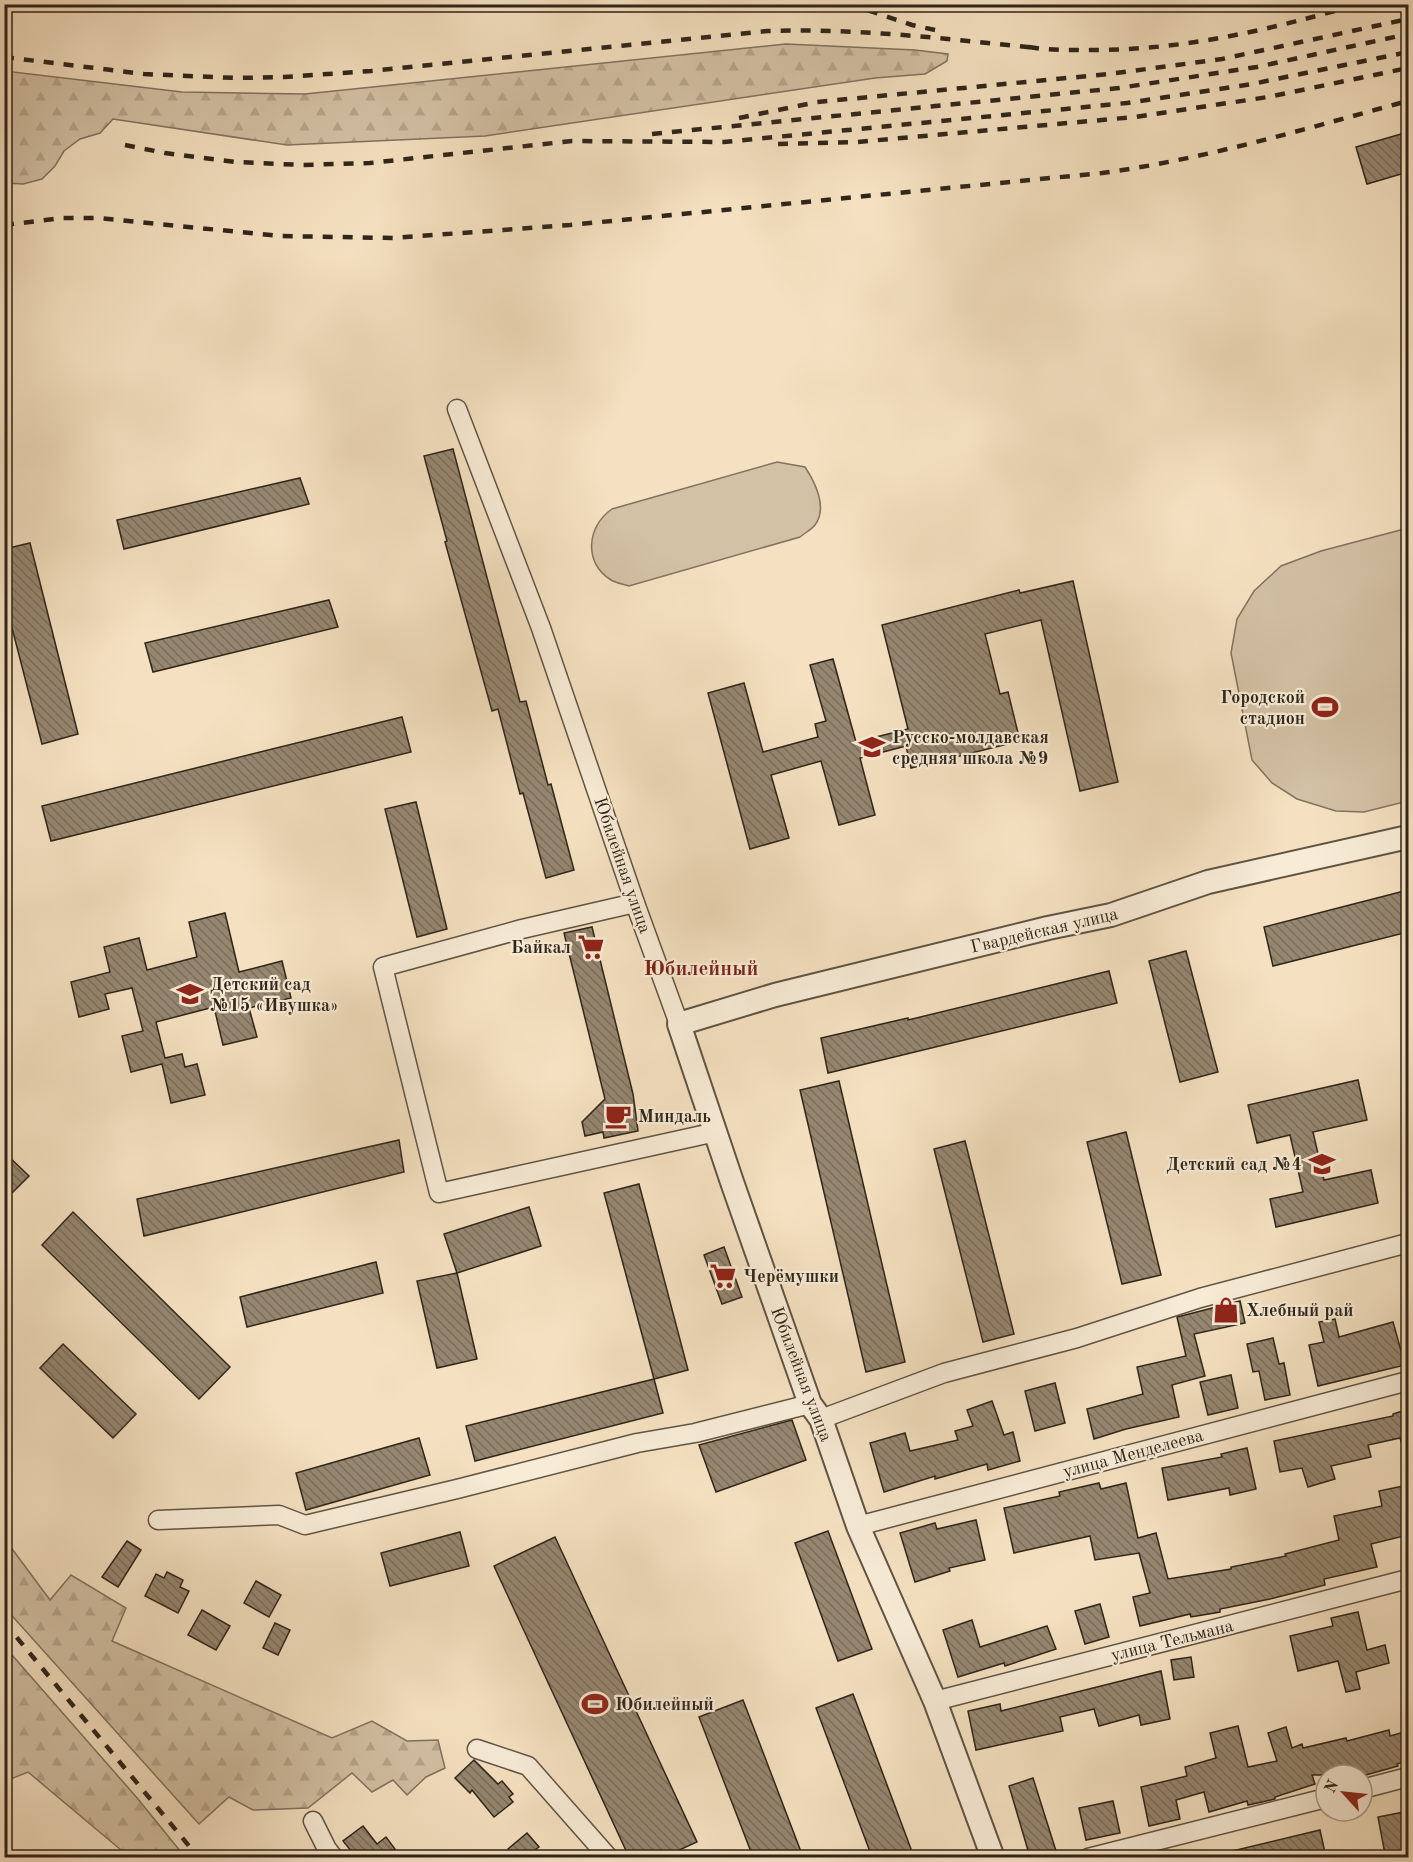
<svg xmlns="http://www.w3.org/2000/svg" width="1413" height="1862" font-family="'Old Standard TT',serif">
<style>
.green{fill:#d3c1a5;stroke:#817360;stroke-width:1.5}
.forest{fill:url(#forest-firs);stroke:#817360;stroke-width:1.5}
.building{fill:url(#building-back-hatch);stroke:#2f251a;stroke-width:1.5}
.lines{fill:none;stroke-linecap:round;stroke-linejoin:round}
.minor-casing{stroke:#605444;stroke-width:21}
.tertiary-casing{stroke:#605444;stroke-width:26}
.minor{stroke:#f8ecd7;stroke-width:18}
.tertiary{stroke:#f8ecd7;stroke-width:22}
.rail{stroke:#2f251a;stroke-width:4.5;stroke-dasharray:10 10;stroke-linecap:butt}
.labels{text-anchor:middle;stroke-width:4.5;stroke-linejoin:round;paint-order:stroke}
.poi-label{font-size:18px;font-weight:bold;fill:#2f251a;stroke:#f8ecd7;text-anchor:start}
.street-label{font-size:18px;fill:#2f251a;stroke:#f8ecd7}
.quarter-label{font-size:21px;font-weight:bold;fill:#7a1f14;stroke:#f8ecd7}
</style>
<defs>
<pattern id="forest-firs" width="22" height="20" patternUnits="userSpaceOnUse" patternTransform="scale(1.5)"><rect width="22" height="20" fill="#d3c1a5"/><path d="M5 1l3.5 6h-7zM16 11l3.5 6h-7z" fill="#b5a68d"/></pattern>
<pattern id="building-back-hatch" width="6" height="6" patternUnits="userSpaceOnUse" patternTransform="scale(1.5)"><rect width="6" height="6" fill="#968771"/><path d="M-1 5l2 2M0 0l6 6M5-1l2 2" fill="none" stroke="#7b6e5c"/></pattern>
</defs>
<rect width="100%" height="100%" fill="#f5e1c1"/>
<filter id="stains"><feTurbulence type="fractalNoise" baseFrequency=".00333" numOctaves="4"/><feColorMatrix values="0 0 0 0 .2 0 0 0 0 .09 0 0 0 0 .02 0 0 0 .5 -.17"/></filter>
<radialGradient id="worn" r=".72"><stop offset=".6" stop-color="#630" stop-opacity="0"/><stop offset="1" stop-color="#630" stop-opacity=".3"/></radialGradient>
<!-- green -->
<g class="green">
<path d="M777 462 805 467C815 482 828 508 815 525 812 529 805 533 800 537L629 586C623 584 616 583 611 580 583 563 587 526 612 509Z"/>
<path d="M1408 528V801L1364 812 1336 811 1297 799 1272 783 1252 760 1231 653 1237 619 1254 591 1281 566 1321 551Z"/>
</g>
<!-- forest -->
<g class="forest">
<path d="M786 44 915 50 948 54 947 61 925 74 875 78 485 136 287 145 113 119 100 133 80 139 64 151 55 166 42 179 23 184 5 183V71L182 92 305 94Z"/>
<path d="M4 1538 50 1600 71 1575 126 1608 112 1641 332 1738 372 1721 407 1741 438 1740 445 1768 426 1777 407 1795 393 1780 372 1792 352 1773 308 1808 253 1810 229 1797 199 1824 5 1608Z"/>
<path d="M5 1647 138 1799 185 1857H127V1855L28 1772 8 1780 5 1788Z"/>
</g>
<!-- building -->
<g class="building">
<path d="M1408 132V172L1367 184 1356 147Z"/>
<path d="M453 449 520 702 526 701 548 785 551 784 574 870 546 878 523 793 520 794 498 709 492 711 445 542 447 541 424 456Z"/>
<path d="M300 478 309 504 124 549 117 520Z"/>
<path d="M30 543 78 734 42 744 4 597V549Z"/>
<path d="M1073 581 1118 782 1080 791 1041 620 985 634 1000 694 1008 692 1020 741 911 768 906 746 860 758 875 815 839 825 821 761 771 775 789 838 750 849 708 693 744 683 763 752 818 737 815 724 826 721 810 665 833 659 856 742 908 729 882 625 1019 590 1020 593Z"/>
<path d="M329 600 338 627 153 672 145 643Z"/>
<path d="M402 717 411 752 51 841 42 806Z"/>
<path d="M416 802 447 929 417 937 385 809Z"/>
<path d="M1408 890V932L1273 966 1264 927Z"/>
<path d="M225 913 239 972 282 961 291 998 249 1008 257 1037 223 1045 214 1007 156 1022 165 1058 182 1054 185 1067 197 1064 205 1095 171 1103 162 1064 131 1072 122 1036 143 1031 132 988 105 994 109 1009 79 1017 71 982 110 972 104 947 139 938 147 970 197 957 189 922Z"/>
<path d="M592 927 633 1094 638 1131 604 1138 603 1132 585 1136 582 1122 605 1099 564 933Z"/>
<path d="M1186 951 1218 1072 1180 1082 1149 961Z"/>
<path d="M1109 971 1117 1003 828 1073 821 1038 908 1018V1020Z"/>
<path d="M1358 1080 1367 1120 1313 1132 1324 1180 1371 1170 1378 1203 1276 1227 1270 1199 1303 1192 1290 1135 1257 1143 1248 1105Z"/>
<path d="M839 1081 905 1362 866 1372 800 1090Z"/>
<path d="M1126 1132 1161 1275 1122 1284 1087 1142Z"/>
<path d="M399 1140 404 1172 144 1236 137 1199Z"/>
<path d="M965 1141 1014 1334 983 1342 934 1149Z"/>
<path d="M4 1152 29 1176 4 1201Z"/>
<path d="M639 1184 688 1370 654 1379 604 1193Z"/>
<path d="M529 1207 541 1246 457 1273 477 1359 437 1368 417 1281 457 1273 444 1234Z"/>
<path d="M73 1212 230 1367 199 1399 42 1245Z"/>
<path d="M724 1247 742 1297 722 1304 704 1255Z"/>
<path d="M376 1262 383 1293 247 1327 240 1297Z"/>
<path d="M1240 1301 1245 1323 1194 1334 1205 1376 1172 1385 1179 1417 1126 1429 1094 1439 1087 1409 1143 1394 1137 1367 1186 1356 1177 1317Z"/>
<path d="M1335 1319 1339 1337 1393 1322 1405 1365 1318 1386 1309 1345 1324 1342 1319 1322Z"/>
<path d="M1273 1338 1279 1364 1284 1363 1290 1395 1265 1400 1259 1371 1253 1372 1247 1344Z"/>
<path d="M63 1344 136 1414 113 1438 40 1368Z"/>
<path d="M1231 1375 1238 1408 1208 1415 1200 1382Z"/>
<path d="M654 1379 663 1413 475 1461 466 1426Z"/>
<path d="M1055 1383 1065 1423 1035 1431 1025 1391Z"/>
<path d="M992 1401 1004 1435 1013 1432 1020 1461 988 1470 987 1464 935 1479V1476L884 1492 870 1443 905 1433 910 1451 958 1440 955 1431 973 1426 967 1410Z"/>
<path d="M1408 1409V1453L1405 1454 1400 1438 1368 1445 1371 1457 1331 1466 1335 1479 1308 1487 1302 1468 1280 1472 1274 1441 1393 1416V1414Z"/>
<path d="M792 1420 806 1460 716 1492 699 1445Z"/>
<path d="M419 1438 430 1475 306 1510 296 1473Z"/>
<path d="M1247 1448 1256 1489 1230 1495 1229 1488 1168 1500 1162 1468 1222 1457 1221 1454Z"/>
<path d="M1099 1483 1101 1489 1126 1483 1138 1538 1156 1533 1168 1579 1231 1569V1567L1286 1556 1285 1554 1339 1540 1334 1516 1382 1506 1379 1491 1408 1485V1535L1371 1544 1377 1567 1324 1579 1325 1585 1270 1599 1220 1609V1612L1191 1617 1190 1614 1140 1626 1133 1597 1150 1593 1139 1553 1095 1560 1090 1536 1014 1553 1004 1508 1060 1496 1059 1492Z"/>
<path d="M976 1520 985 1560 949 1568 950 1571 915 1582 900 1533 935 1523 937 1529Z"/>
<path d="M828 1531 872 1649 838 1661 795 1543Z"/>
<path d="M460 1532 469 1566 390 1586 381 1553Z"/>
<path d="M555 1537 697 1842 664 1857H629L494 1566Z"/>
<path d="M127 1541 141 1550 118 1587 102 1577Z"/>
<path d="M167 1572 183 1580 180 1587 189 1591 178 1613 145 1596 156 1574 164 1578Z"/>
<path d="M256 1581 281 1595 269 1617 244 1603Z"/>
<path d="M1100 1604 1109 1637 1085 1644 1075 1611Z"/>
<path d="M202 1610 230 1626 216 1650 188 1635Z"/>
<path d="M1358 1612 1367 1650 1385 1645 1389 1663 1356 1672 1360 1689 1346 1692 1338 1661 1298 1671 1290 1636 1333 1626 1331 1618Z"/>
<path d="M972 1620 980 1647 1047 1626 1056 1649 1005 1666 1004 1663 958 1677 943 1630Z"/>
<path d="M275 1623 290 1630 278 1655 263 1648Z"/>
<path d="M1191 1657 1194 1677 1174 1680 1171 1660Z"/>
<path d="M1161 1671 1170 1719 1141 1725 1139 1715 1099 1726 1094 1709 1060 1717 1063 1731 976 1750 968 1711 1000 1704 1001 1711Z"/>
<path d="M853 1694 914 1857H872L816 1708Z"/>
<path d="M743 1700 803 1857H753L699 1717Z"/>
<path d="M1238 1726 1248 1767 1277 1761 1268 1733 1286 1727 1292 1748 1302 1744 1303 1748 1346 1738 1347 1741 1389 1730 1390 1736 1408 1731V1761L1397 1764 1398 1766 1366 1775H1312L1315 1784 1275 1797V1799L1248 1805 1247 1801 1209 1812 1204 1792 1176 1800 1180 1819 1149 1826 1141 1787 1187 1776 1185 1767 1216 1758 1210 1733Z"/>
<path d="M474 1760 498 1784 502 1781 513 1794 509 1797 513 1802 494 1817 472 1790 470 1793 455 1778Z"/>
<path d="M1033 1778 1056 1851 1030 1857 1009 1786Z"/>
<path d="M1113 1801 1120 1833 1086 1840 1079 1808Z"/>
<path d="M1404 1812 1408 1834V1849L1385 1854 1378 1817Z"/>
<path d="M363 1826 377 1844 386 1837 395 1849 386 1856 388 1857H356L343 1841Z"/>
<path d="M1320 1830 1326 1857H1229L1228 1852Z"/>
<path d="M527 1833 539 1847 526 1857H515L508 1849Z"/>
</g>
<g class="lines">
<!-- minor casing -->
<g class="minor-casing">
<g id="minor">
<path d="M457 409 541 628 635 903 679 1024"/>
<path d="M635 903 522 929 383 967 439 1193 716 1132"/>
<path d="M821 1419 944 1373 1077 1338 1200 1298 1408 1243"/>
<path d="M158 1520 279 1515 305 1525 457 1489 637 1443 695 1433 810 1404"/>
<path d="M858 1526 1408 1381"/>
<path d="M935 1701 1408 1579"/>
<path d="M477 1749 528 1766 609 1858"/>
<path d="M1362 1789 1408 1777"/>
<path d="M313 1821 327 1849 334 1858"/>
<path d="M1088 1858 1326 1798"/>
</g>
</g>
<!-- tertiary casing -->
<g class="tertiary-casing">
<path id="tertiary" d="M993 1858 935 1701 858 1526 821 1419 810 1404 732 1182 679 1024 775 995 1048 928 1111 915 1208 882 1408 837"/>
</g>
<!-- minor -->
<use href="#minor" class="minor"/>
<!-- tertiary -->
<use href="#tertiary" class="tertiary"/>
<!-- rail -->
<g class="rail">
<path d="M849 4 912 25 944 32"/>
<path d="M1029 47C1052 51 1075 50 1098 50 1191 49 1271 29 1360 4"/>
<path d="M4 57 144 74 236 78 284 77 371 71 767 31C858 28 947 39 1037 48"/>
<path d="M739 118 817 102 1109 74 1222 59 1408 19"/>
<path d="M652 134 1119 88 1257 67 1408 34"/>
<path d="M778 144 857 142 1135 117 1268 97 1408 68"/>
<path d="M125 145 165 153 236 162 302 165 370 163 572 141 724 142 1127 103 1252 84 1408 52"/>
<path d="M4 225 63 218H98L280 236 393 238 570 225 1102 173C1207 159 1307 128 1408 101"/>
<path d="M4 1622 199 1858"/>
</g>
</g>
<!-- icons -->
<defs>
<g id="stadium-bare" transform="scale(2.07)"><path d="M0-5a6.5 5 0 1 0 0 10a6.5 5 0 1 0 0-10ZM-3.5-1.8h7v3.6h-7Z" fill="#8f2418" stroke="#f8ecd7" stroke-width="2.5" paint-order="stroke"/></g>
<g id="school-bare" transform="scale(2.07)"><path d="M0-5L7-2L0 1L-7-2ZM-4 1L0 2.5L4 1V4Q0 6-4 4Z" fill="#8f2418" stroke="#f8ecd7" stroke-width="2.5" paint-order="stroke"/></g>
<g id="supermarket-bare" transform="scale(2.07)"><path d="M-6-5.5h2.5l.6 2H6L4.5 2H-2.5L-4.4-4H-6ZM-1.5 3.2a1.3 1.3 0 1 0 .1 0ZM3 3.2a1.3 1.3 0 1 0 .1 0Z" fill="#8f2418" stroke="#f8ecd7" stroke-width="2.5" paint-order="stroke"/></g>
<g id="cafe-bare" transform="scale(2.07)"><path d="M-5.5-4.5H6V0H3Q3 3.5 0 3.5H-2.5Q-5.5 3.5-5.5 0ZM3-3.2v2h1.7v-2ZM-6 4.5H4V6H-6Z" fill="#8f2418" stroke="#f8ecd7" stroke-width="2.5" paint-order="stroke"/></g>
<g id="shop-bare" transform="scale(2.07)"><path d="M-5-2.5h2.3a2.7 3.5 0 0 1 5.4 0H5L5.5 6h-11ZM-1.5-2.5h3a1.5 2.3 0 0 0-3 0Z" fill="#8f2418" stroke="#f8ecd7" stroke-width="2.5" paint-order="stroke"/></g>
</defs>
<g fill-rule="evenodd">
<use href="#stadium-bare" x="1325" y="707"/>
<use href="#school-bare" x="872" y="747"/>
<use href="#supermarket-bare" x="591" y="947"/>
<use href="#school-bare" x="190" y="994"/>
<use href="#cafe-bare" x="618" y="1116"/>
<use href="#school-bare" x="1322" y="1164"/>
<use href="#supermarket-bare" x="723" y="1276"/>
<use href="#shop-bare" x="1226" y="1310"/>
<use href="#stadium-bare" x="595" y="1704"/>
</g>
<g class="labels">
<!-- poi labels -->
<g class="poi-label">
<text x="1305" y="703" text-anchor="end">Городской<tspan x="1305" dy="21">стадион</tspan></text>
<text x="892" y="743">Русско-молдавская<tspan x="892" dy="21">средняя школа №9</tspan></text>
<text x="571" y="953" text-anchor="end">Байкал</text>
<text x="210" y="990">Детский сад<tspan x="210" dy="21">№15 «Ивушка»</tspan></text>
<text x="638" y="1122">Миндаль</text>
<text x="1302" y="1170" text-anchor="end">Детский сад №4</text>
<text x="743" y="1282">Черёмушки</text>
<text x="1246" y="1316">Хлебный рай</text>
<text x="615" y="1710">Юбилейный</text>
</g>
<!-- street labels -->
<g class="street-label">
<text transform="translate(623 865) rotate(71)" y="6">Юбилейная улица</text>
<text transform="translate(1044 930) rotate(-13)" y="6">Гвардейская улица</text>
<text transform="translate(802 1374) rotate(69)" y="6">Юбилейная улица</text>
<text transform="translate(1133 1453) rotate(-15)" y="6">улица Менделеева</text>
<text transform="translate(1172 1640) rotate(-14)" y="6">улица Тельмана</text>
</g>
<!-- quarter labels -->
<g class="quarter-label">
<text x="701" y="975">Юбилейный</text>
</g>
</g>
<!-- margin -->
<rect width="1413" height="1862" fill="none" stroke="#f5e1c1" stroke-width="24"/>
<rect x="6" y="6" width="1401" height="1850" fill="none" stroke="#2f251a" stroke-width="3"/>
<rect x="12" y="12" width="1389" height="1838" fill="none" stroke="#2f251a" stroke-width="1.5"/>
<!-- north arrow -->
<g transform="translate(1344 1793) rotate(297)"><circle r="28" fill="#f8ecd7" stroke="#a89c8b" stroke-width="1.5"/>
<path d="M0-4.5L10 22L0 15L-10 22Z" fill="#8f2418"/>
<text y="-9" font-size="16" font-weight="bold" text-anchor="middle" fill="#2f251a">N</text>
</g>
<rect width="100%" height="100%" filter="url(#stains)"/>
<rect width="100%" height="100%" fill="url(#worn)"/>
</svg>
